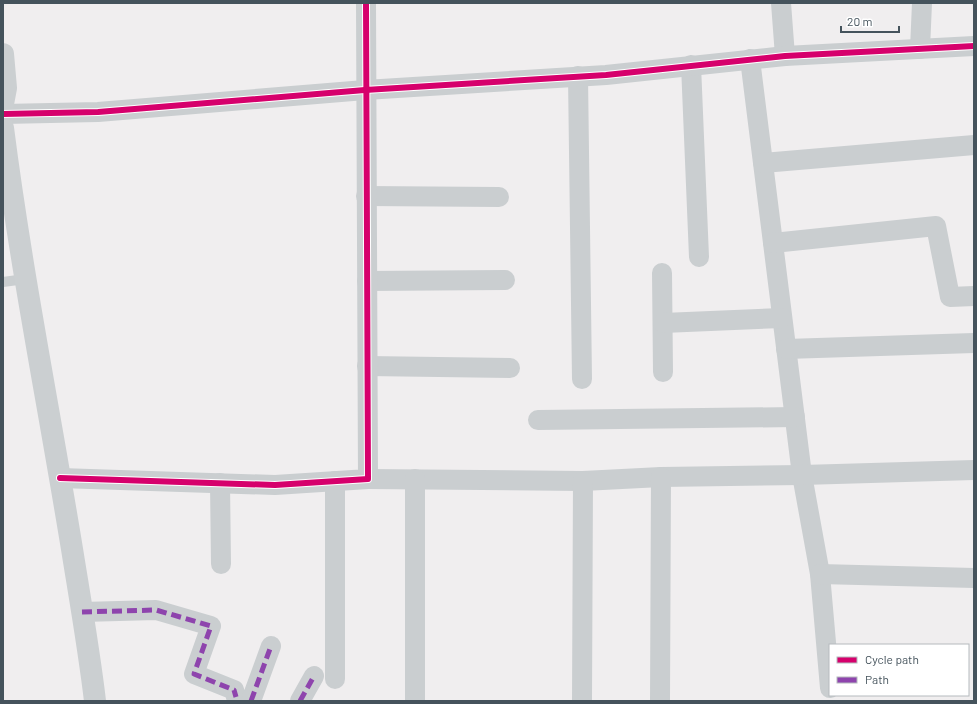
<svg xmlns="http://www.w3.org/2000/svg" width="977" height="704" font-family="Barlow,sans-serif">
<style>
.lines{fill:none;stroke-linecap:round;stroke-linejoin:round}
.lane{stroke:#caced0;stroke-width:10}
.street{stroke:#caced0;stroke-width:20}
.secondary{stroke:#cbcfd1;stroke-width:22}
.quiet{stroke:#8e44ad;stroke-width:5;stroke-dasharray:10 5;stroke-linecap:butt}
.cycleway-casing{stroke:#fff;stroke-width:8}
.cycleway{stroke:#d6006c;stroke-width:6}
</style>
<rect width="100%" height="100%" fill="#f0eeef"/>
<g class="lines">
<!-- lane -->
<path class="lane" d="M3 282 25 279"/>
<!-- street -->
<g class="street">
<path d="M781 3 785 56"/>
<path d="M920 49 922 3"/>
<path d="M750 59 802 475 820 574 830 688"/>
<path d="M691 65 699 257"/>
<path d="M578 76 582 379"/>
<path d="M3 114 98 112 365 90 606 75 785 56 974 46"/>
<path d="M763 163 974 145"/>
<path d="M366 196 499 197"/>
<path d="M773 243 936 226 950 297 974 296"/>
<path d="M662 273 663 372"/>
<path d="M367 281 505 280"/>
<path d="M663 323 782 318"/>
<path d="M786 349 974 343"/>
<path d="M367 366 510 368"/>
<path d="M538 420 795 417"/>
<path d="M60 478 275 485 368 479 366 3"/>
<path d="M368 479 583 481 661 477 802 475 974 470"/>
<path d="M220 483 221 564"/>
<path d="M820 574 974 578"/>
<path d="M82 612 156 610 211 626 194 674 234 690 236 697 245 701"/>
<path d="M335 679V481"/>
<path d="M251 701 271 646"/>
<path d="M300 701 314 676"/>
<path d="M415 701V479"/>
<path d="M582 701 583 481"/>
<path d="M660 701 661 477"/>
</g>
<!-- secondary -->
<g class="secondary">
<path d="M3 54 6 88 3 104"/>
<path d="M3 128C21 269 49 408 72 549 80 599 89 650 95 701"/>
</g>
<!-- quiet -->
<g class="quiet">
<path d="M82 612 156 610 211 626 194 674 234 690 236 697"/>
<path d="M251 701 271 646"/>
<path d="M300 701 314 676"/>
</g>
<!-- cycleway casing -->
<g class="cycleway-casing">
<g id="cycleway">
<path d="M3 114 98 112 365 90 606 75 785 56 974 46"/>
<path d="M60 478 275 485 368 479 366 3"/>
</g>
</g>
<!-- cycleway -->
<use href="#cycleway" class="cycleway"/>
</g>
<!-- border -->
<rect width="977" height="704" fill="none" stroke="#45535c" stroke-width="8"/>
<!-- legend -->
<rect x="829" y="644" width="140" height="52" fill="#ffffff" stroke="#b5babe"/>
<rect x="837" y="657" width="20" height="6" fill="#d6006c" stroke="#b5babe"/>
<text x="865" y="664" font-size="12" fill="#45535c">Cycle path</text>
<rect x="837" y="677" width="20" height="6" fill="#8e44ad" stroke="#b5babe"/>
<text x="865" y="684" font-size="12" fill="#45535c">Path</text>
<!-- scale -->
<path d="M841 26v6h58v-6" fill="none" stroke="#45535c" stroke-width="2"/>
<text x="847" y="26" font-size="12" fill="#45535c" stroke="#ffffff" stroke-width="3" paint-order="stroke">20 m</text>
</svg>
